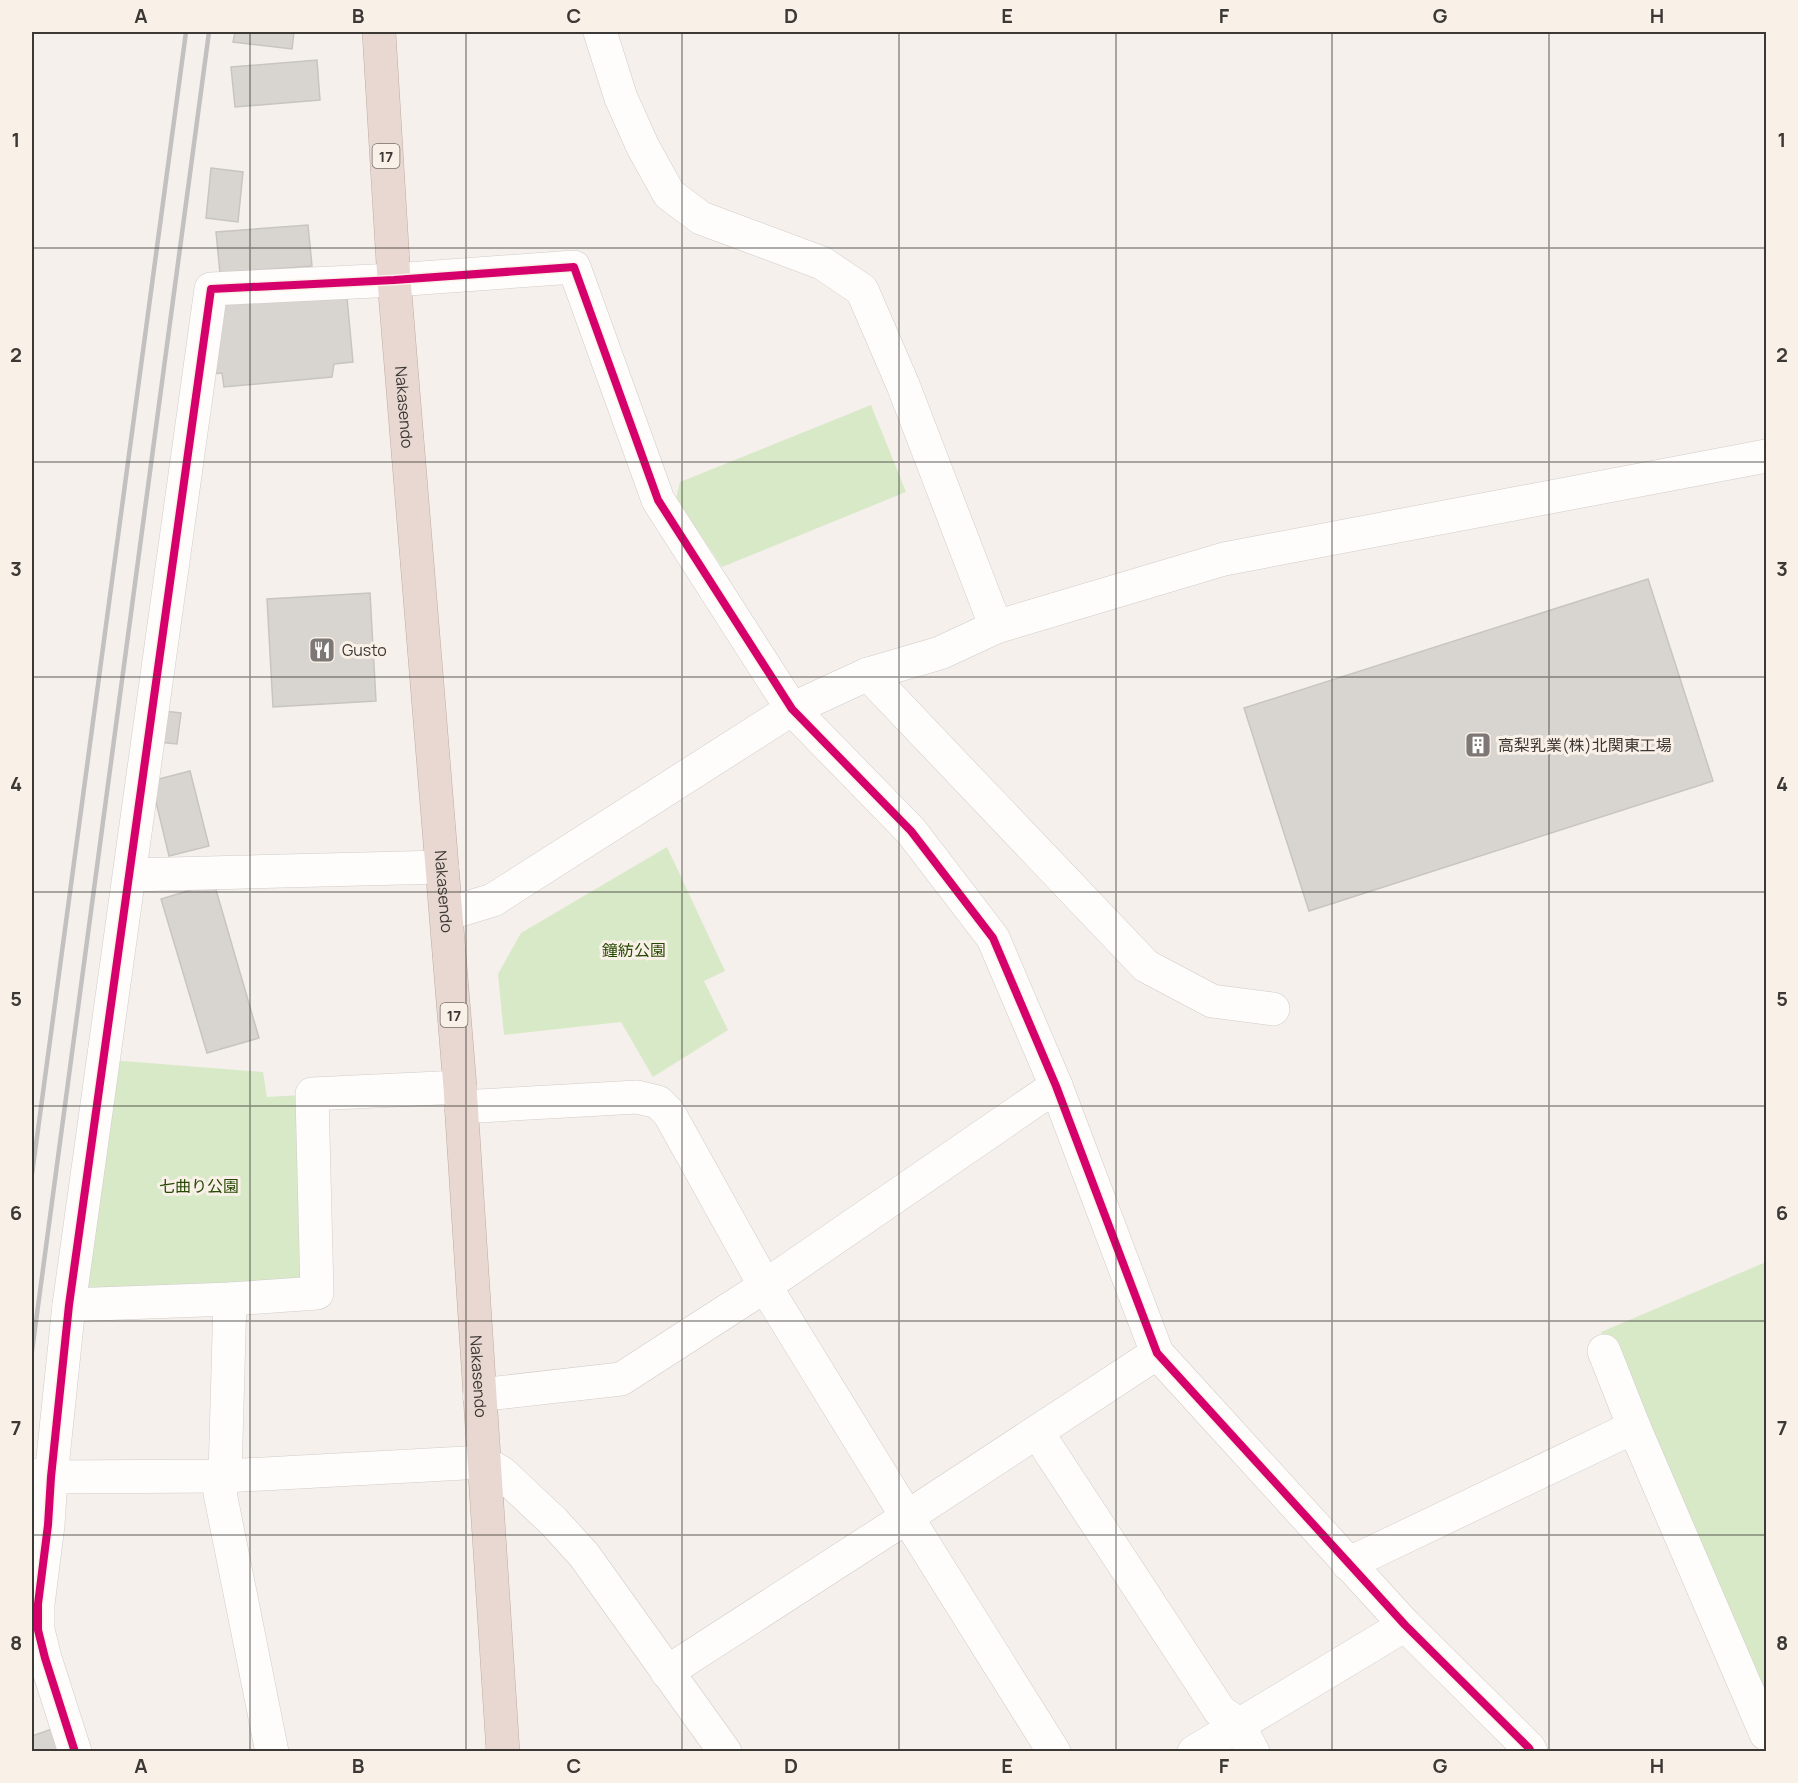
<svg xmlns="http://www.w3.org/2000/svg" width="1798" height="1783" viewBox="0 0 1798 1783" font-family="Manrope,'Noto Sans JP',sans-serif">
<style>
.green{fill:#d8e9c8}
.building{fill:#d8d5d1;stroke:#c8c5c1;stroke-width:1.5}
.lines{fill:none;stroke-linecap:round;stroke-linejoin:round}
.minor-casing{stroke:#d0ccc9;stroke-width:34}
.highway-casing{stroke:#bfaba3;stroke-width:34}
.minor{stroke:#fefdfc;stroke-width:33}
.highway{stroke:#e9d8d2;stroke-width:33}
.rail{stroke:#c2c0c0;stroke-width:4.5}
.cycleway-casing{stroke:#f9f0e7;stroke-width:11}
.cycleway{stroke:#d6006c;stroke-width:8}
.grid{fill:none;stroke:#3c3835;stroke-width:1.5;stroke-opacity:0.55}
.labels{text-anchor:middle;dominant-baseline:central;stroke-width:6;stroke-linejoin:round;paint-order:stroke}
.shield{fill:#f9f0e7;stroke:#756f6a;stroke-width:1.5}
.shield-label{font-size:15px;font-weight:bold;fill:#3c3835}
.street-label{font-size:16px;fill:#3c3835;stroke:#f9f0e7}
.poi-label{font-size:16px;fill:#3c3835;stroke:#f9f0e7;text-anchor:start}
.park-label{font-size:16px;fill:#264803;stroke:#f9f0e7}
.neatline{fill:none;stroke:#3c3835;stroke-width:2}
.grid-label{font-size:20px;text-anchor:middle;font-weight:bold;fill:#3c3835}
</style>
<rect width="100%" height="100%" fill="#f5f0eb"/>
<g class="green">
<polygon points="871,405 906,492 722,567 676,498 680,482"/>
<polygon points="667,847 725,971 704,981 728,1030 653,1077 621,1022 504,1035 498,974 521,933"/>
<polygon points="110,1060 263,1072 267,1097 304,1095 310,1288 75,1299"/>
<polygon points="1766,1262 1766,1709 1601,1332"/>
</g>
<g class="building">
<polygon points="235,32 294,32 292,49 233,42"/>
<polygon points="317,60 320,100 235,107 231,67"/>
<polygon points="211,168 243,172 238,222 206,218"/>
<polygon points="308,225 312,266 220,273 216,232"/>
<polygon points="346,287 353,362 334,364 332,377 224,387 222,373 211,374 214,317 230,298"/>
<polygon points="1648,579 1713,781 1309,911 1244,708"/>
<polygon points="370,593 376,701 273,707 267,599"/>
<polygon points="163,711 181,713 177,744 158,742"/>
<polygon points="190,771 209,846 169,856 151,781"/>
<polygon points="214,883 259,1038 207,1053 161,899"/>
<polygon points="52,1729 60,1752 32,1752 32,1736"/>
</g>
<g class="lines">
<defs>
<g id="minor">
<polyline points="600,32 621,98 643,147 669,194 701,218 822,263 862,290 903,385 996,627"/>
<polyline points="868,674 1146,966 1212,1001 1273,1009"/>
<polyline points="130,875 442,867"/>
<polyline points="447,914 493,900 792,709 868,674 940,653 996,627 1224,559 1766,456"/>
<polyline points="461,1107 637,1097 658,1102 669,1113 765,1286 907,1517 1054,1752"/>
<polyline points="230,1299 225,1476 220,1493 272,1752"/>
<polyline points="69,1305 230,1299 317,1293 312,1094 460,1087"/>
<polyline points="1604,1351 1634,1427 1766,1734"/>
<polyline points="479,1395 621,1379 765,1286 1056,1086"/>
<polyline points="1037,1432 1220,1711 1238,1724 1253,1752"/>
<polyline points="32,1475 51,1477 225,1476 483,1462 502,1473 554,1522 584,1555 725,1752"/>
<polyline points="1348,1564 1634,1427"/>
<polyline points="667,1672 907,1517 1157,1353"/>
<polyline points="75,1752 45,1658 38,1630 38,1604 48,1525 51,1477 69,1305 211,289 394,280 574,267 658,500 792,709 911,831 993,938 1056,1086 1157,1353 1405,1625 1529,1748 1531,1752"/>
<polyline points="1194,1752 1405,1625"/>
</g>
<g id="highway">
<path id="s1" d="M379,32L394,280L460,1087L503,1752"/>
</g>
</defs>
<use href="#minor" class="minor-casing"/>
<use href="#highway" class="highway-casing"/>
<use href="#minor" class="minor"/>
<use href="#highway" class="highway"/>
<g class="rail">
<polyline points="32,1174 186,32"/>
<polyline points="32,1351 209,32"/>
</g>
<defs>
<polyline id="cycleway" points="75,1752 45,1658 38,1630 38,1604 48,1525 51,1477 69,1305 211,289 394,280 574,267 658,500 792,709 911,831 993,938 1056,1086 1157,1353 1405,1625 1529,1748 1531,1752"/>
</defs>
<use href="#cycleway" class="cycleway-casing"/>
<use href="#cycleway" class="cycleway"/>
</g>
<path class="grid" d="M250,32V1752M466,32V1752M682,32V1752M899,32V1752M1116,32V1752M1332,32V1752M1549,32V1752M32,248H1766M32,462H1766M32,677H1766M32,892H1766M32,1106H1766M32,1321H1766M32,1535H1766"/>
<defs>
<symbol id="restaurant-square" viewBox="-11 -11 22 22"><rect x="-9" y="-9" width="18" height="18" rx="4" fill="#7d7875" stroke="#f9f0e7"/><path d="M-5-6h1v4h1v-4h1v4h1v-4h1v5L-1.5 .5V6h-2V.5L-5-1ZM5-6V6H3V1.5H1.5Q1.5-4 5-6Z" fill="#fff"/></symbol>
<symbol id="building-square" viewBox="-11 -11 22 22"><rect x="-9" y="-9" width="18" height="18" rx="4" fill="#7d7875" stroke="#f9f0e7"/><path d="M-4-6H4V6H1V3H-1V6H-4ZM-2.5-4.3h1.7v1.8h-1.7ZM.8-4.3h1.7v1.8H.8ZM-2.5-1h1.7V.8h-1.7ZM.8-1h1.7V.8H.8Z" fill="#fff"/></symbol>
</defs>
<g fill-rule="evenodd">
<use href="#restaurant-square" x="307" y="635" width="30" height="30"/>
<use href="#building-square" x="1463" y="730" width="30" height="30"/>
</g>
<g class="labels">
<g class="shield">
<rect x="372.5" y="144" width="27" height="24" rx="4.5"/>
<rect x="440.5" y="1003" width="27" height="24" rx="4.5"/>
</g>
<g class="shield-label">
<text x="386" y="156">17</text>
<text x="454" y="1015">17</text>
</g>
<g class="street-label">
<text stroke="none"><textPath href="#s1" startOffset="376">Nakasendo</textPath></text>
<text stroke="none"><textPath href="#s1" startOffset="862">Nakasendo</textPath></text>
<text stroke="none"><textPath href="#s1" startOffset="1348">Nakasendo</textPath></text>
</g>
<g class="poi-label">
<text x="342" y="650">Gusto</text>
<text x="1498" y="745">高梨乳業(株)北関東工場</text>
</g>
<g class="park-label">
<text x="634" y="950">鐘紡公園</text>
<text x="199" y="1186">七曲り公園</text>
</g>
</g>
<rect width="1798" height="1783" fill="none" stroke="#f9f0e7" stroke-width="66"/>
<rect x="33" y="33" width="1732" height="1717" class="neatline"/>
<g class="grid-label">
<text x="141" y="23">A</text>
<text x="358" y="23">B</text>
<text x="574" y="23">C</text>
<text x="791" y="23">D</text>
<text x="1007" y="23">E</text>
<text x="1224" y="23">F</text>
<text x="1440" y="23">G</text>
<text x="1657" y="23">H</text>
<text x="16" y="147">1</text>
<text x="1782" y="147">1</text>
<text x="16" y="362">2</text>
<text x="1782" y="362">2</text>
<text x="16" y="576">3</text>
<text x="1782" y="576">3</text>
<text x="16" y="791">4</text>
<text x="1782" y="791">4</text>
<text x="16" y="1006">5</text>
<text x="1782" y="1006">5</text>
<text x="16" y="1220">6</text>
<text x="1782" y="1220">6</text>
<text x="16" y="1435">7</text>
<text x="1782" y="1435">7</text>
<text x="16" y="1650">8</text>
<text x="1782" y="1650">8</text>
<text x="141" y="1773">A</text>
<text x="358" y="1773">B</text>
<text x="574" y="1773">C</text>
<text x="791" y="1773">D</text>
<text x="1007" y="1773">E</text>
<text x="1224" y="1773">F</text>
<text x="1440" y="1773">G</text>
<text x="1657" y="1773">H</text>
</g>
</svg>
